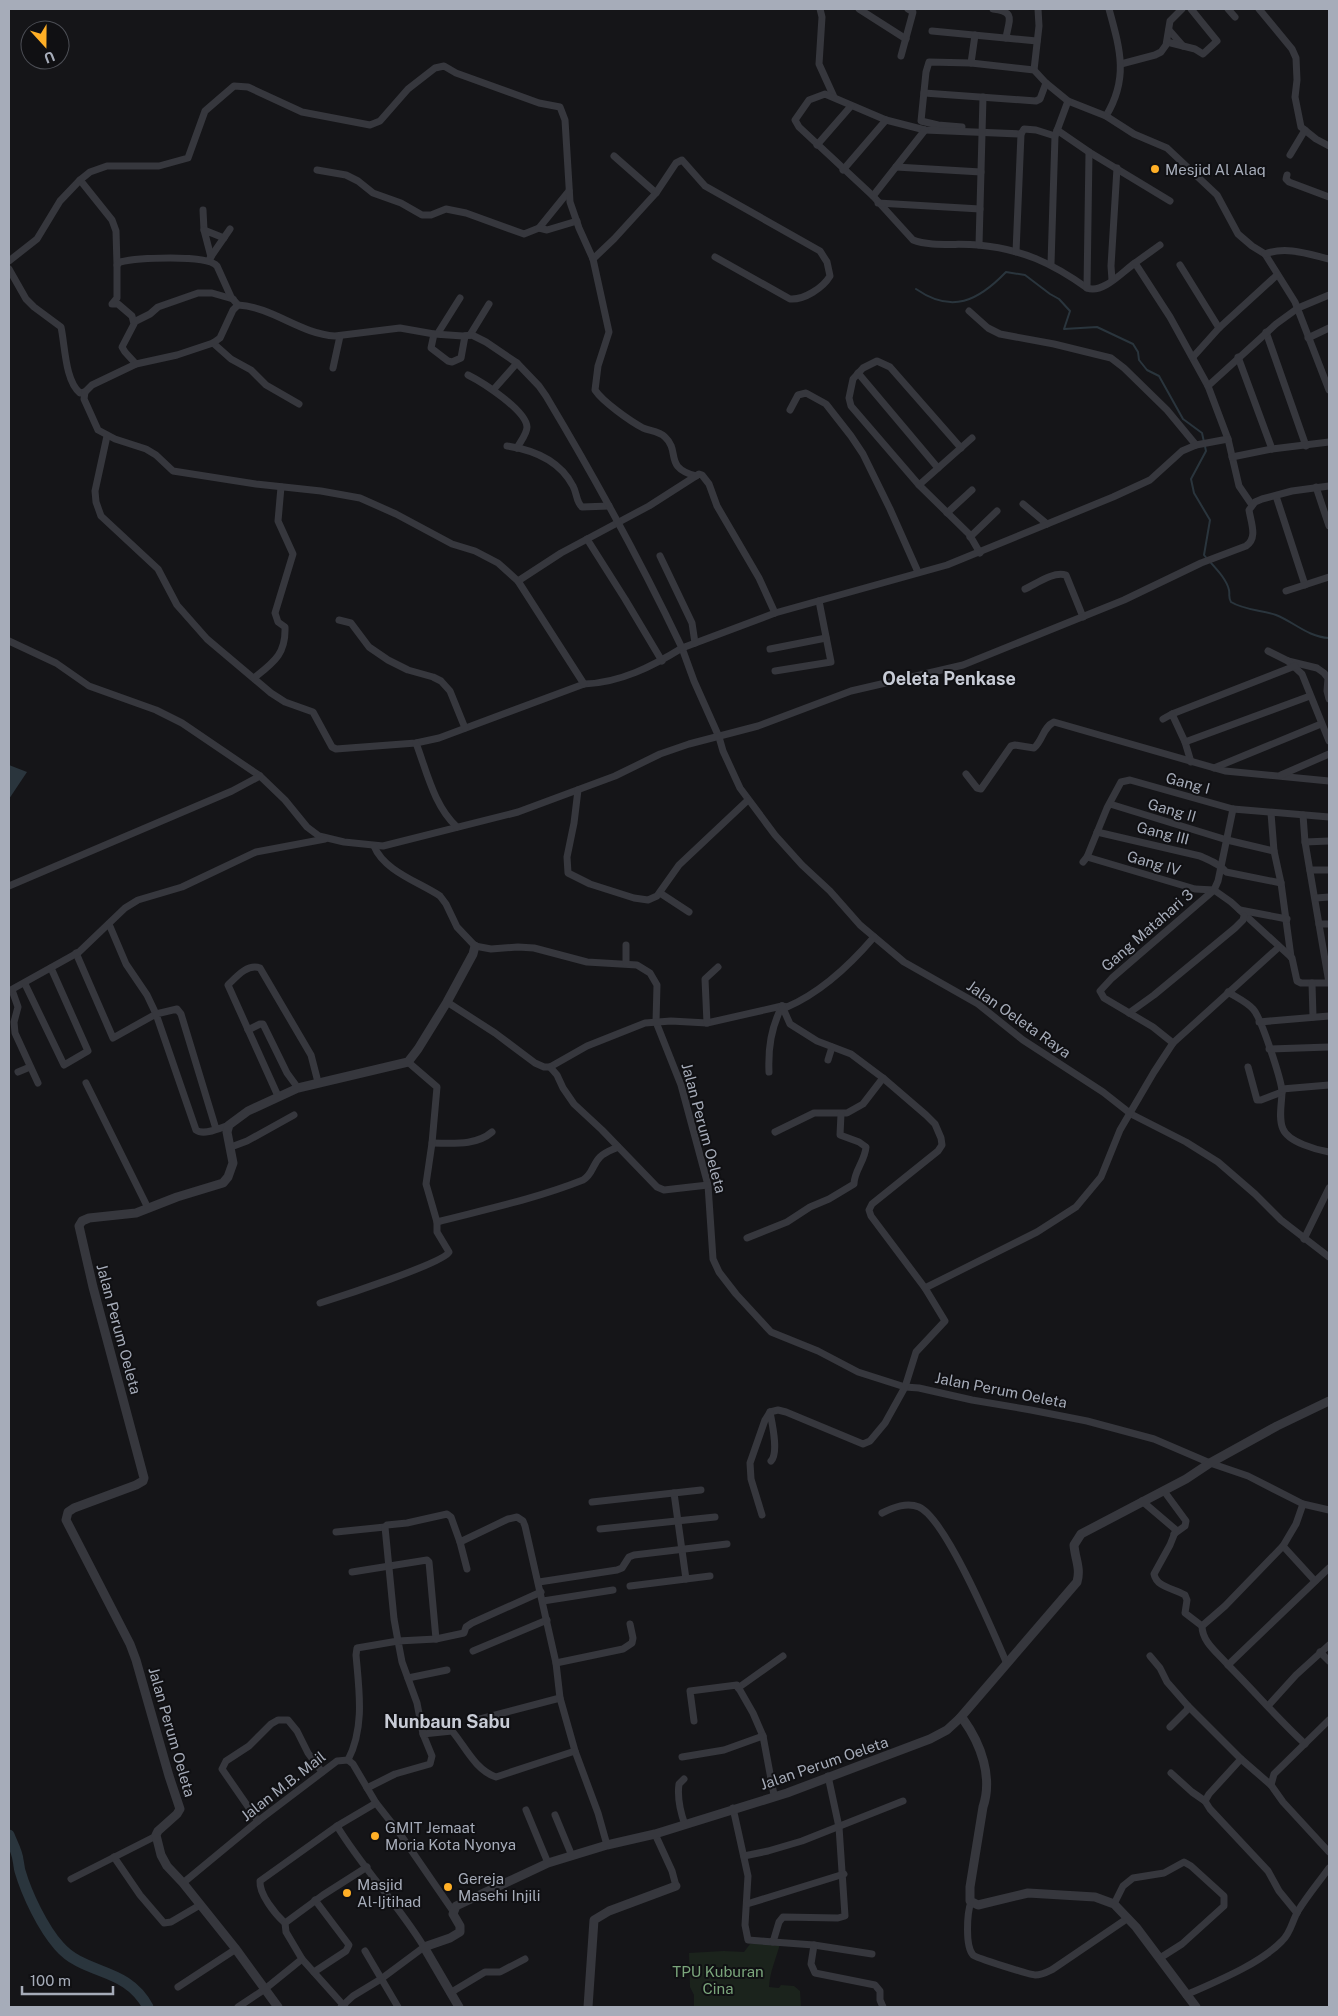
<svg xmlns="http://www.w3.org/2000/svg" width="1338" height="2016" viewBox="0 0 1338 2016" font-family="'Public Sans',sans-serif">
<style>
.green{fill:#1b231c}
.water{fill:#2a353d}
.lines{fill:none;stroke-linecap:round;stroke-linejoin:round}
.stream{stroke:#2a353d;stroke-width:2}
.river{stroke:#2a353d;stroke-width:11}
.minor{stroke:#36373d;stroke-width:7}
.tertiary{stroke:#36373d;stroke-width:9}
.poi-dot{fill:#ffaf26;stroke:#101013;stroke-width:2}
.labels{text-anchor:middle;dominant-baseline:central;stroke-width:4;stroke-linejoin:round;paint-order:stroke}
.poi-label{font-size:15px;fill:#a6acb9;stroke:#101013;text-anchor:start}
.street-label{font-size:15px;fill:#a6acb9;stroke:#101013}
.park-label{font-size:15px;fill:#7ba67c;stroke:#101013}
.quarter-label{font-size:18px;font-weight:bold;fill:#c7cbd5;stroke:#101013}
</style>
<rect width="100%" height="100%" fill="#151518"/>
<path class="green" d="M763,1943L780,1944C776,1959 770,1971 769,1987L779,1988L781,1985L794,1986L800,1991L801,2007H694V1995L690,1987L689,1953L724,1951L744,1952L750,1944Z"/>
<polygon class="water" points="9,765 27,772 9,799"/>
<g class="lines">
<path class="stream" d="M916,289C952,314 978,301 1006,272L1025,275L1050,294L1059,299L1070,311L1064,329L1097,327L1133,344L1138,352L1139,360L1147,370L1159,376L1183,419L1202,433L1206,451L1191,479L1194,493L1210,520L1204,555C1212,565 1226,577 1229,590C1230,595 1228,597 1231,602C1244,610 1261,610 1276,615C1294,622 1308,637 1329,638"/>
<path class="river" d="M9,1835C12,1843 17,1851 18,1860C19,1864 19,1868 20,1871C27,1895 43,1928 59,1946C85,1976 126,1966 148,2007"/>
<g class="minor">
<polyline points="820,9 822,17 819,64 834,97"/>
<polyline points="859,9 906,39"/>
<path d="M993,9C1016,12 1009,19 1006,38"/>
<polyline points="1228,9 1235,17"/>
<polyline points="1259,9 1292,49 1296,58 1297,80 1295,97 1301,127 1316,139 1329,146"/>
<polyline points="1169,30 1183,46"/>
<polyline points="932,31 1037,41"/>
<polyline points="1167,42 1195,49 1203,54 1217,41 1191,9"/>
<polyline points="901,56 913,12 908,9"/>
<polyline points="971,63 975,35"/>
<polyline points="1121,64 1155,55 1161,52 1166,45 1170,21 1182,9"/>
<polyline points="1034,70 1039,26 1038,9"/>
<polyline points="924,93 1036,101 1040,99 1046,83"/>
<path d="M1106,116C1129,78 1120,49 1109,9"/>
<polyline points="962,127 938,125 921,121 926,72 929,62 971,63 1034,70 1046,83 1068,101 1106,116 1134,134 1167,148 1217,195 1238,234 1252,246 1265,254 1295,302 1329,390"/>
<polyline points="1057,130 1089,152 1170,201"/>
<path d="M1055,136L1036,130L1024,129L1021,134L925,130L886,120L825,94L809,100L795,120L799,127L873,196L913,240C930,247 959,243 978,245C1022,249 1052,263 1087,288C1103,294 1122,272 1135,263L1170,317L1208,386L1228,439L1239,486L1252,505"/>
<polyline points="817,145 851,106"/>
<polyline points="1290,155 1305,130"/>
<polyline points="614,156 656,193"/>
<polyline points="896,167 981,172"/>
<polyline points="317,170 346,175 358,181 373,193 401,203 422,215 431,215 446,209 466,213 524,234 539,228 569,191"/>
<polyline points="843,170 886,120"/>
<polyline points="1287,175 1286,179 1289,182 1329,197"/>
<polyline points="80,180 112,220 116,231 117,265"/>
<polyline points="873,196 925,130"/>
<polyline points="878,203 980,209"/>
<polyline points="203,210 204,230"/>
<polyline points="539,228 547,230 577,221"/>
<polyline points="979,245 983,97"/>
<polyline points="1016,252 1021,134"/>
<path d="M1265,254C1286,246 1308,254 1329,259"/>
<polyline points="211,257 204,230 224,238"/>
<polyline points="210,258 230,229"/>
<path d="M593,259L614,239L656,193L676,163L682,160L705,186L820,251L827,262L830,276C823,288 804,300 790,299L715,257"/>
<path d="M9,261L37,239L60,201L80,180L90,172L107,166H159L188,158L205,111L234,86L248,87L302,112L370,125L380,121L408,89L435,68L444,66L456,73L539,103L560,107L565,120L570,202L579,228L593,259L609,332L598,366L595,390C603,402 630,421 643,428C650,431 659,431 665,437C681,452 663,467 696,476"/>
<polyline points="1135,263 1160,245"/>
<polyline points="1051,264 1055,136 1068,101"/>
<polyline points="1180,265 1219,328"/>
<path d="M9,269L26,299L34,307L61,327C65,345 65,381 80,393L85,392"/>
<polyline points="1112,280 1111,266 1117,168"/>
<polyline points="1087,288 1089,152"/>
<polyline points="969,311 988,328 1000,334 1054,344 1111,358 1124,368 1167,410 1196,445"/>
<polyline points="134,322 150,314 158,307 198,293 212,293 233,299"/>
<polyline points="1266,332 1306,446"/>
<polyline points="438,333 460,298"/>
<polyline points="434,334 431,348 448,361 452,362 461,358 465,336"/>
<polyline points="470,335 489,304"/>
<polyline points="1308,338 1329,328"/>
<polyline points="213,343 231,359 251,370 266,385 299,404"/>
<polyline points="1193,357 1219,328 1277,275"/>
<polyline points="1238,357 1272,449"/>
<path d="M136,364L125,352L122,347L134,324L132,316L118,304H112L117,298V265L120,262C136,258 207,254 217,266L231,297L238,305"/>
<polyline points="333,368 340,336"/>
<polyline points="858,373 938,468"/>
<path d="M468,375C482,382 526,410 527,427C527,434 520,442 517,448"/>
<polyline points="1208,386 1276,324 1298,308 1329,295"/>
<polyline points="494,389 517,363"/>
<polyline points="790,410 798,395 806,393 826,404 851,436 863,454 890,509 918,572"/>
<path d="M107,436L95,491L96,502L101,516L158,569L177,605L207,639L271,693L285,702L313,712L332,747L336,749L416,743L439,738L584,684C620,683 653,666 682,648L694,681L719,737L723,751L740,788L775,835L802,865L830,891L860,925L904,962L978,1004L1023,1040L1103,1092L1131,1114L1186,1142L1218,1162L1255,1194L1281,1220L1329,1257"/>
<path d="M507,446C534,450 560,461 573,486C577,493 576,502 582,507L609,506"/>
<polyline points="961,448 890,367 877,361 863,368 853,379 849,398 851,406 919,485 969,534 980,553"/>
<polyline points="1232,457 1272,449 1329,442"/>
<polyline points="919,485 972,438"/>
<polyline points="1316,487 1329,526"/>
<polyline points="1276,496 1305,585"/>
<polyline points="1023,504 1047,524"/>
<polyline points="947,513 972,490"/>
<polyline points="970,537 997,511"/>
<polyline points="587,539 625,599 662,661"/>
<polyline points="660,556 692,623 695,643"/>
<polyline points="518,581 561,553 649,506 699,474 702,475 709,484 717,506 759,578 775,613"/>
<path d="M1025,589C1036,584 1053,571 1066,575L1083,617"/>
<polyline points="1286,591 1329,577"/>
<polyline points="339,620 351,623 369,647 388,660 408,670 433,677 441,681 450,691 465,728"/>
<path d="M9,641L56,663L89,686L156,710L182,723L260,776L285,800L307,827L319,836L344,842L383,846L518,812L615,776L660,754L689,744L758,726L851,691L963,665L1124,600L1201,563L1246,546C1258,538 1251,523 1249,510L1255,502L1262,499L1292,491L1329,486"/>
<polyline points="770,649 826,638"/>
<polyline points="1268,651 1288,661 1317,668 1324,673 1328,678 1327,691 1329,699"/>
<polyline points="1288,661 1302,674 1329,741"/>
<polyline points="775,671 831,662 819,601"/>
<path d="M254,678C274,662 286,654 285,627L278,622L275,613L293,554L278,521L281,487"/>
<path d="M584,684L518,581L498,563L475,551L452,544L396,514L360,498L321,491L256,484L173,471L156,455L146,449L115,439L98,430L84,399L85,392L92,385L136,364L177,355L213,343L220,338L233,310L238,305C273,307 300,334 335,336L400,328L434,334L463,336L472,335L486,342L517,363L539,386L546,396C595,478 641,562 682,648L775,613L947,565L1113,497L1150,480L1182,451L1196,445L1228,439"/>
<polyline points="1172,714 1295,666"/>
<polyline points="1163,719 1172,714 1185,742 1191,762"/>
<polyline points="1185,742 1310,696"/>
<path d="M416,743C427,772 434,806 457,827"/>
<polyline points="1214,768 1321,724"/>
<path d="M966,774L977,788L981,789L1011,746L1015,745L1034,748C1043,740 1043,727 1054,722L1225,771L1329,781"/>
<polyline points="1281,775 1329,754"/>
<polyline points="578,790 574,823 567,857 568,873 590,884 634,898 648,900 657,896 679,865 748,800"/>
<polyline points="1110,804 1227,840 1274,851"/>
<polyline points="1271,813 1274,851 1281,883 1291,957"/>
<path d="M1097,832L1200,856C1209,860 1220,864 1226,872L1281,883"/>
<polyline points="1305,842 1329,841"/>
<path d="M374,846C384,871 419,882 440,896L446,904L457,927L475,946L491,949L518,947L534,948L587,962L637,965L650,973L657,985L656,1022L681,1085L708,1185L713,1259L719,1272L736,1294L771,1332L818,1351L858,1372L905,1387L919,1388L972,1400L1031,1410L1087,1421L1154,1439L1210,1463L1248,1476L1303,1504L1329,1510"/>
<polyline points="1087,857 1195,889 1214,890"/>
<polyline points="1083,862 1087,857 1107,808 1121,782 1130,780 1233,809 1329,817"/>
<polyline points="1310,870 1329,870"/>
<polyline points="9,886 232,791 260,776"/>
<polyline points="1214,890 1231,902 1292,958 1297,981 1301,983 1329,983 1305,842 1303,815"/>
<polyline points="660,893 689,912"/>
<polyline points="1316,898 1329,897"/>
<polyline points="1240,910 1287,919"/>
<polyline points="1319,924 1329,924"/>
<polyline points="76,953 113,1038 156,1014 147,995 126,964 109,924"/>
<polyline points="626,963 626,945"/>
<polyline points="1312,983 1313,1017"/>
<polyline points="25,984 64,1065 88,1051 51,968"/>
<polyline points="12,990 18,1007 14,1022 15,1033 38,1083"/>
<polyline points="9,991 79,952 125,908 138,900 182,887 256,852 325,839"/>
<path d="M1228,992C1236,997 1247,1002 1253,1009C1261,1017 1281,1079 1282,1091C1282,1103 1278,1118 1283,1129C1288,1142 1317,1150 1329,1152"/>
<path d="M447,1002L495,1033L535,1063L544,1067H550L587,1046L645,1023L671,1021L707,1023L782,1006L787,1007C822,992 850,965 874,937"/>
<polyline points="1129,1013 1154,995 1235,928 1243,920 1244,916"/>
<polyline points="1259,1022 1329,1016"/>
<polyline points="707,1023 705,979 718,967"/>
<polyline points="248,1030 260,1024 263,1024 287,1073 298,1088"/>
<polyline points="1173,1043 1153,1027 1104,998 1100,991 1112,978 1214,890 1218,881 1233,809"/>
<polyline points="1269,1049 1329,1047"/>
<polyline points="828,1060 832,1047"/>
<polyline points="550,1067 557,1075 563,1088 574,1104 602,1130 657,1187 664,1190 708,1185"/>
<polyline points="1248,1067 1257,1100 1261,1100 1282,1092"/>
<polyline points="18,1072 30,1067"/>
<path d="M769,1072C768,1048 771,1028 782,1006"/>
<polyline points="86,1083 148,1208"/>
<polyline points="1282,1089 1329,1085"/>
<path d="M278,1096L228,985C236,977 248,963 260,968L311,1055L318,1082"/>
<path d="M216,1129L181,1014L177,1009L156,1014L196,1130C204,1136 220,1128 229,1125"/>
<polyline points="775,1132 814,1113 847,1113 863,1104 883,1078"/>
<path d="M432,1143C452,1143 476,1146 492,1132"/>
<polyline points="231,1147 247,1141 294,1115"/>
<path d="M437,1222C487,1209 535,1199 583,1180C593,1174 592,1165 600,1157C605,1152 612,1150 618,1147"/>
<path d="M747,1238L787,1222L810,1207L829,1199L854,1184C854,1171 865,1161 866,1147L859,1142L840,1135L841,1114"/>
<polyline points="1304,1239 1329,1188"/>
<polyline points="925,1288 1037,1232 1076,1207 1101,1177 1120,1130 1154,1072 1173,1043 1279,947"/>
<path d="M320,1303C339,1297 444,1263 449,1252L437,1232V1222L426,1184L432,1143L437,1087L408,1062"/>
<polyline points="770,1412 778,1410 786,1412 863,1444 870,1441 885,1423 905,1387 916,1352 945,1321 925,1288 871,1216 869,1210 872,1204 938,1151 942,1145 941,1138 935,1124 926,1115 883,1078 851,1054 817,1041 790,1024 782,1006"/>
<polyline points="1164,1491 1186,1521 1185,1526 1174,1534"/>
<polyline points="674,1493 686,1579"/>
<path d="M1142,1501L1176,1530L1170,1545L1154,1574C1157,1588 1174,1588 1185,1595L1187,1600L1185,1613L1202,1626"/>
<polyline points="592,1502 701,1490"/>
<path d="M882,1513C894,1507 907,1502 919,1507C946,1519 994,1634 1007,1664"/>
<path d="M762,1515L751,1479L750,1463L765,1420L770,1412C772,1423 779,1453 771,1461"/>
<polyline points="600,1529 715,1517"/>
<polyline points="336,1532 385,1527"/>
<polyline points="460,1542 467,1569"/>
<polyline points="1283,1546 1315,1581"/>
<polyline points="352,1572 427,1560 429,1562 436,1639"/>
<polyline points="539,1582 617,1570 622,1568 629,1557 634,1555 727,1544"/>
<polyline points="630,1586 710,1576"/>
<polyline points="543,1601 613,1590"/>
<polyline points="473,1651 547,1620"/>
<polyline points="1320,1652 1329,1661"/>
<polyline points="1150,1656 1160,1668 1167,1682 1188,1706 1187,1710 1170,1727"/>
<polyline points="556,1663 623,1649 632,1643 633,1638 630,1624"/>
<path d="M1228,1665C1218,1653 1202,1642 1202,1626L1225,1606L1283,1546L1296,1524L1303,1504"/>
<polyline points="408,1678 447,1670"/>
<polyline points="738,1688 783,1656"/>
<polyline points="1188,1706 1241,1759 1271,1785 1283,1802 1329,1852"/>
<polyline points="1268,1706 1296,1675 1329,1645"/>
<polyline points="480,1719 560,1698"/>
<polyline points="694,1721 690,1691 737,1685 753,1713 763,1736"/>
<polyline points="423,1734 417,1703 402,1662 398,1641 436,1639 464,1633 466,1627 472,1623 541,1592"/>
<path d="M1305,1744C1278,1719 1254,1691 1228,1665L1329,1568"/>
<polyline points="682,1757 724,1750 763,1736 774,1795"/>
<polyline points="1241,1759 1209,1794 1205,1801 1210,1809 1268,1871 1279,1891 1297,1913"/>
<path d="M348,1760C365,1727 359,1690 356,1655L357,1648L398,1641L394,1619L385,1527L387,1525L407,1523L447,1514L451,1517L460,1542L508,1519L517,1517L523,1521L525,1526L556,1663L560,1698L575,1751L598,1813L607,1845"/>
<polyline points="1171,1773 1192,1792 1205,1801"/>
<path d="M684,1779L679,1784C677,1798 680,1811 685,1825"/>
<polyline points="1271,1785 1274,1774 1329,1720"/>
<path d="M367,1788L395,1774L430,1764L432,1756L423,1734L452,1731C465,1746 475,1770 496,1777L575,1751"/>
<polyline points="376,1803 398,1831 453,1911"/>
<polyline points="733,1808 748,1876 745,1925 748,1940 773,1942 779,1922 783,1917 838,1918 845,1916 839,1827 828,1776"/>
<polyline points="526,1810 548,1863"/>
<polyline points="555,1815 572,1856"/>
<polyline points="258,1821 222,1769 226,1761 249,1746 271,1724 278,1720 288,1720 297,1731 308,1753 322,1772"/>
<polyline points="655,1834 672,1871 676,1886"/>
<polyline points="744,1856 768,1851 802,1841 903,1801"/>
<polyline points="114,1857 140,1895 164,1923 171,1922 200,1905"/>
<polyline points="71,1879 156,1836"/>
<path d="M183,1883L258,1821L337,1761L348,1760L353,1764L376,1803L337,1826C363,1869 398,1904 424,1947L381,1979L353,1996L341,2007"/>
<path d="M971,1902C967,1913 965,1946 973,1955C976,1958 1031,1975 1035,1975C1042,1975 1047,1972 1053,1969L1128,1918"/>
<polyline points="747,1904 844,1874"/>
<polyline points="1114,1904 1123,1886 1133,1878 1164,1873 1184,1862 1191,1866 1224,1896 1224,1906 1182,1944 1160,1958"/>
<path d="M285,1923C275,1914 259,1894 260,1881L337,1826"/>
<polyline points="773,1942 814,1945 872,1954"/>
<polyline points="814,1945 811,1964 815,1973 875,1985 880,1991 880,2000 883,2007"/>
<polyline points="365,1951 398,2007"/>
<polyline points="302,1959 345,2007"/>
<polyline points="314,1972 346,1951 349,1945 315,1900"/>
<polyline points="178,1987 236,1949"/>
<polyline points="450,1993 485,1972 500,1972 525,1959"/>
<path d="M1186,1995C1215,1982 1260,1964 1282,1941C1291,1933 1292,1921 1298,1911C1307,1896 1319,1882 1329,1868"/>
<polyline points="238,2007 265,1989 302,1959 286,1932 285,1923 323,1895 367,1867"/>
</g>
<g class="tertiary">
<path d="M960,1718L963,1719C981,1744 993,1777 983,1807L970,1887V1901L978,1905L1028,1893L1095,1897L1114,1904L1136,1927L1196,2007"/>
<polyline points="278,2007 235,1948 183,1883 167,1866 161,1855 156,1835 158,1831 177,1814 180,1809 169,1776 136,1660 130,1644 66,1520 68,1512 74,1508 136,1485 143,1481 144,1478 93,1287 79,1226 82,1221 89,1218 136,1213 177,1197 223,1183 228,1177 233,1163 227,1132 229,1125 248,1111 298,1088 408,1062 418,1049 447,1002 473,954 475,946"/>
<path d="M459,2007L424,1947L450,1938L460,1932V1926L453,1914L456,1906L548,1863L607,1845L655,1834L787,1793L930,1739L947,1730L960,1718L1077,1582C1081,1568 1075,1559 1074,1545L1081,1534L1186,1479L1210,1463L1277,1426L1329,1401"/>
<polyline points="588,2007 594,1920 609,1911 676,1886"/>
</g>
</g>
<g class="poi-dot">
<circle cx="1155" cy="169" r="5"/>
<circle cx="375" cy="1836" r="5"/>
<circle cx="448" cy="1887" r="5"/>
<circle cx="347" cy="1893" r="5"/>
</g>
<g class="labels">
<g class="poi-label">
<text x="1165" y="169">Mesjid Al Alaq</text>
<text x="385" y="1827">GMIT Jemaat<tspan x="385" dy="17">Moria Kota Nyonya</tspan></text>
<text x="458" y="1878">Gereja<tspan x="458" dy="17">Masehi Injili</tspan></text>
<text x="357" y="1884">Masjid<tspan x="357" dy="17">Al-Ijtihad</tspan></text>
</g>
<g class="street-label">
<text transform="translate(1188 783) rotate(15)">Gang I</text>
<text transform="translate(1172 810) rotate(16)">Gang II</text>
<text transform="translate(1163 833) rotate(14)">Gang III</text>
<text transform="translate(1154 863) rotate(16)">Gang IV</text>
<text transform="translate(1147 930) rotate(-41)">Gang Matahari 3</text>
<text transform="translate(1019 1019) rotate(35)">Jalan Oeleta Raya</text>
<text transform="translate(704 1128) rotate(75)">Jalan Perum Oeleta</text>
<text transform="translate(119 1329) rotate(75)">Jalan Perum Oeleta</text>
<text transform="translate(1001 1390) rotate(11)">Jalan Perum Oeleta</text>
<text transform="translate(172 1732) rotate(74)">Jalan Perum Oeleta</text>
<text transform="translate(824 1763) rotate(-19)">Jalan Perum Oeleta</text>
<text transform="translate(283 1786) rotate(-38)">Jalan M.B. Mail</text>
</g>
<g class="park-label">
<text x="718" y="1971">TPU Kuburan<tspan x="718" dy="17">Cina</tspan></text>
</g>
<g class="quarter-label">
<text x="949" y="678">Oeleta Penkase</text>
<text x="447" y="1721">Nunbaun Sabu</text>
</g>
</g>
<rect width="1338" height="2016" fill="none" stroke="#a6acb9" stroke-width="20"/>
<g transform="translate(45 45) rotate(159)"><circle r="24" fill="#101013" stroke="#4c4e55"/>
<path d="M0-4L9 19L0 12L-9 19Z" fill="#ffaf26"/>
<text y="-8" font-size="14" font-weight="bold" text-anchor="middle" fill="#a6acb9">U</text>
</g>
<path d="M22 1986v8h91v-8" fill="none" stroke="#a6acb9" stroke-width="2.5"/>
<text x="30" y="1986" font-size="15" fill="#a6acb9" stroke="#101013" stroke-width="4" paint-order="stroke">100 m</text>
</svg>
